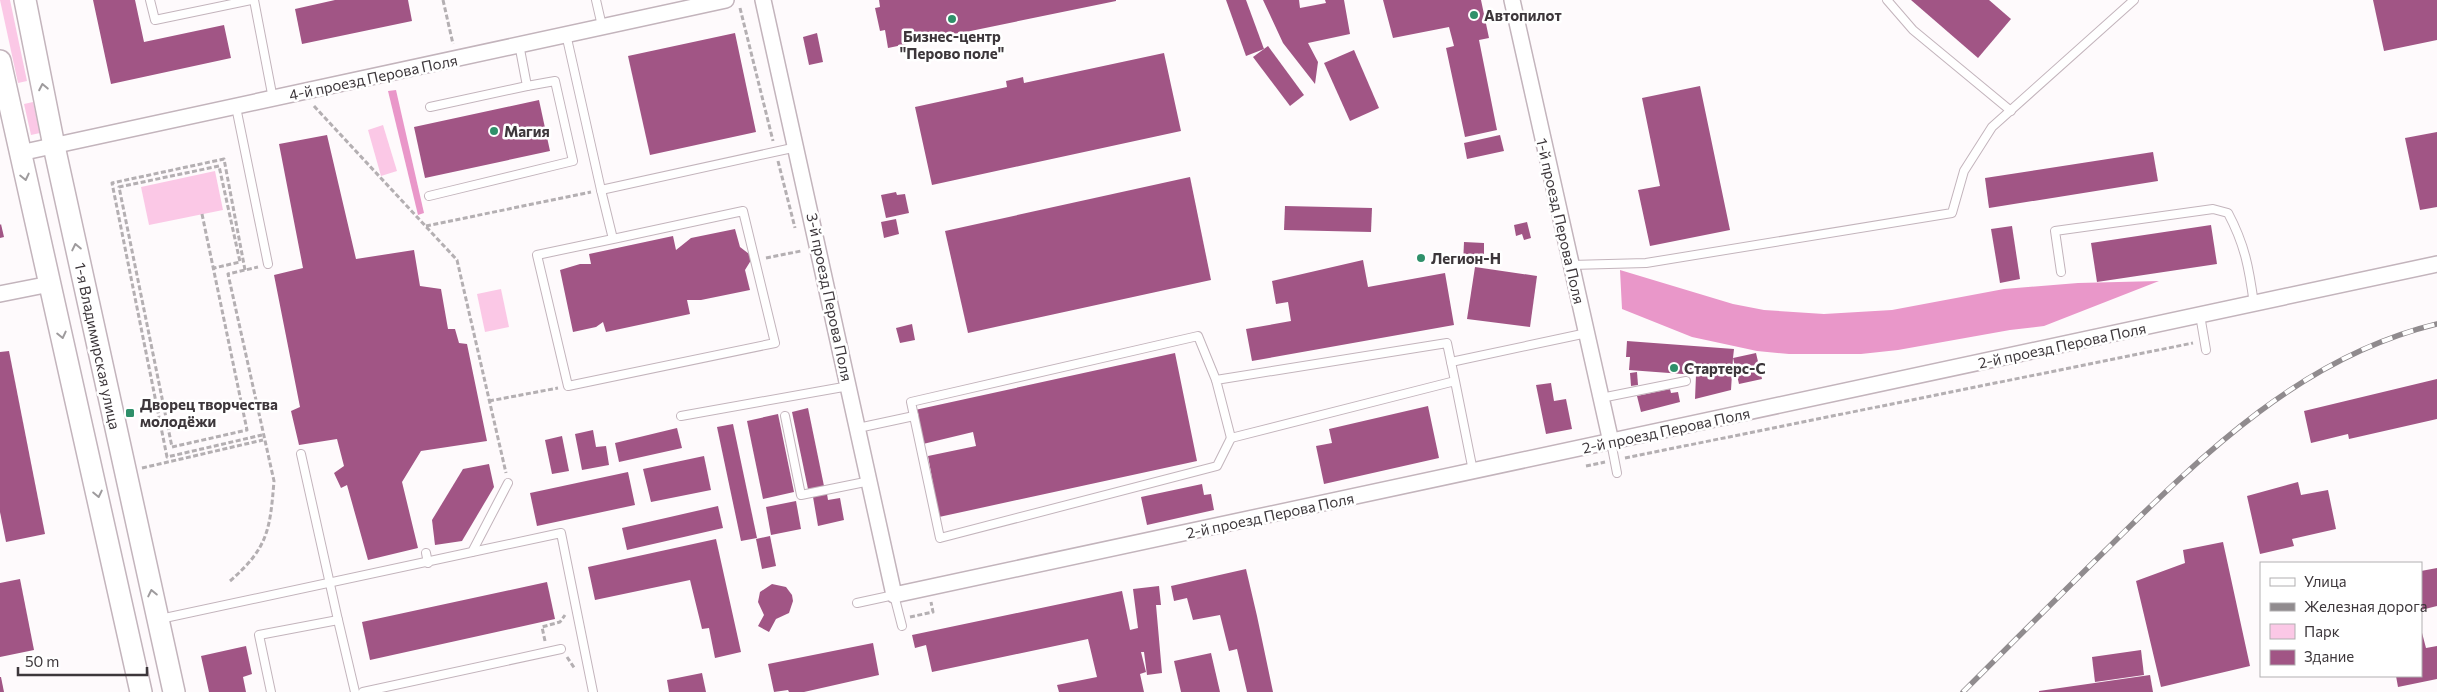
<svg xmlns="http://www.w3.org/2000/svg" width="2437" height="692" viewBox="0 0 2437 692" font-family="Commissioner,sans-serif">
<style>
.green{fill:#fbc8e6}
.forest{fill:#e997c9}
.building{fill:#a15585}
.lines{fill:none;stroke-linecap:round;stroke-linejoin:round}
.lane-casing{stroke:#c3b4bc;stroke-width:10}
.street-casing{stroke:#c3b4bc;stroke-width:18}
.secondary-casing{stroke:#c3b4bc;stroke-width:24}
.path{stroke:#b4afb2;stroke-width:3;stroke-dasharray:5 2.5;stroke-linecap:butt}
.lane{stroke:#fff;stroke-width:8}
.street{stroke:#fff;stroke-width:15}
.secondary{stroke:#fff;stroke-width:21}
.rail-casing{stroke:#908b8e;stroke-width:5.5}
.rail{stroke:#fff;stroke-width:4;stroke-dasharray:11;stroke-linecap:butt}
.oneway{stroke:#9e9b9d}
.poi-dot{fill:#2f906a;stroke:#fff;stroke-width:2}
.labels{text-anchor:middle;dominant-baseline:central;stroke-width:5;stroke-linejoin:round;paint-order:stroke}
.poi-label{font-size:15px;font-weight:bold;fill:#3d373b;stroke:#fff;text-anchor:start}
.street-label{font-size:15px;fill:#3d373b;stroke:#fff}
</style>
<rect width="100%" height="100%" fill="#fefafc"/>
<g class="green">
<polygon points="0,0 10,0 27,81 18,83"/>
<polygon points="33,102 40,133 31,135 24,104"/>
<polygon points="383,125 397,171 381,176 368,130"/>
<polygon points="215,171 223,210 149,225 141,187"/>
<polygon points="501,289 509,327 485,332 477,294"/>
</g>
<g class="forest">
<polygon points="396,90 424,213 418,215 388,91"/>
<polygon points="1620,270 1733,304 1764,310 1824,314 1892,310 2004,289 2078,283 2159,281 2044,326 2010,330 1898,350 1861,354 1789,354 1757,351 1692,337 1622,309"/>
</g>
<g class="building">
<polygon points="93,0 135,0 144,42 224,25 231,58 111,84"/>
<polygon points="335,0 408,0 412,21 302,44 295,9"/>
<polygon points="879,0 1116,0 1116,1 888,48 885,30 880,31 875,8 880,7"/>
<polygon points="1226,0 1246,0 1264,49 1246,56"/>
<polygon points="1263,0 1299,0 1300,8 1326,3 1325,0 1344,0 1350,34 1308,43 1318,62 1315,84 1283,43"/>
<polygon points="1383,0 1481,0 1489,38 1479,40 1497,130 1465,137 1446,48 1454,46 1449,27 1393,38"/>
<polygon points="1911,0 1989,0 2011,19 1978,58"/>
<polygon points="2373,0 2437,0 2437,40 2384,51"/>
<polygon points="735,33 756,132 650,155 628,56"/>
<polygon points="817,33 823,62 809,65 803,37"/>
<polygon points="1268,46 1304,95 1290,106 1253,57"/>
<polygon points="1354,50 1379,108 1350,121 1324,63"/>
<polygon points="1164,53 1181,131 932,185 915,107 1007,87 1006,81 1023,77 1024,83"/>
<polygon points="1700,86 1730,230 1650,246 1638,190 1660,186 1642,98"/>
<polygon points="539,100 550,151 425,178 414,127"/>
<polygon points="2437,132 2437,207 2420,210 2405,138"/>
<polygon points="327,135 356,259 414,250 420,286 441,289 448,329 455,329 459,343 467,344 487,441 421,451 402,482 418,548 368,560 347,485 341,488 334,473 344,466 337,439 299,445 291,411 300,407 274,275 303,268 279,144"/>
<polygon points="1500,135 1504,151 1467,159 1464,143"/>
<polygon points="2153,152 2158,181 1989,208 1985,178"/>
<polygon points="1190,177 1211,280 968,333 945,231"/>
<polygon points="896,192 897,195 905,194 909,213 886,218 881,195"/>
<polygon points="1285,206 1372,208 1371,232 1284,230"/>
<polygon points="896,219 899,234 884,238 881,222"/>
<polygon points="1527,222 1531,238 1524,240 1522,234 1516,236 1514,225"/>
<polygon points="1,224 4,237 0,238 0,225"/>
<polygon points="2211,225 2217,264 2097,282 2091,243"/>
<polygon points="2012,226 2020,279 2000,283 1991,229"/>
<polygon points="735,229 740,247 753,257 745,270 750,290 701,300 687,300 690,314 606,332 603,322 596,327 573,332 560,270 580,264 591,264 589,254 673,236 676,250 691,238"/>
<polygon points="1464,242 1484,243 1484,265 1463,264"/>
<polygon points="1363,260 1368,287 1445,273 1454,325 1252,361 1246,329 1291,321 1288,302 1276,304 1272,281"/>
<polygon points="1475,267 1537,276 1530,327 1467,319"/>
<polygon points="912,324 915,340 900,343 896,328"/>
<polygon points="1627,341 1734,349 1733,358 1756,353 1762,379 1739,384 1733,358 1731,390 1695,399 1696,375 1629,370 1630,357 1626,357"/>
<polygon points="9,351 45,534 6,542 0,512 0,352"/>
<polygon points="1175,353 1197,461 939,517 928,456 976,446 973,432 923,444 915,410"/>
<polygon points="1637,372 1638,385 1631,386 1630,373"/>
<polygon points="2437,379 2437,419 2349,439 2348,434 2311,443 2304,411"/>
<polygon points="1551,383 1554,401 1566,399 1572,429 1546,434 1536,385"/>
<polygon points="1670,389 1671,393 1678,392 1680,402 1641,412 1637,396"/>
<polygon points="1428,406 1439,458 1324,484 1316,446 1332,443 1329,429"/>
<polygon points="808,408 824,486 808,489 792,412"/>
<polygon points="778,414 794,492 763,499 747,421"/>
<polygon points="733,424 757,538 741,541 717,427"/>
<polygon points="677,428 682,448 619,462 615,443"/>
<polygon points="593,430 596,447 606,446 609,465 582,470 575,434"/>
<polygon points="562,436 569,471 552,474 545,440"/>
<polygon points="704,456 711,490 651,502 643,469"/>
<polygon points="489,464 494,487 462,541 435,545 432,520 463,469"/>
<polygon points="628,472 635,505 537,526 530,493"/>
<polygon points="2298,482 2301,495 2328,490 2336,529 2292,539 2294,546 2260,554 2247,496"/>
<polygon points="1202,484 1204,495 1211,494 1214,510 1147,525 1141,497"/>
<polygon points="827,494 828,500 840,498 844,520 818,526 813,497"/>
<polygon points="796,501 801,529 771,535 766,507"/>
<polygon points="718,506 723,528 627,550 622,528"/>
<polygon points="770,536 776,566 762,569 756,539"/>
<polygon points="716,539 741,652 715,658 709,628 702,629 690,580 595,600 588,567"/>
<polygon points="2223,542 2250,666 2161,687 2136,581 2185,563 2183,550"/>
<polygon points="2437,568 2437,606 2421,610 2421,571"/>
<polygon points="1246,569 1257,616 1273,692 1247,692 1237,649 1229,651 1220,615 1193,620 1187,598 1174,601 1171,586"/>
<polygon points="20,579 34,650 0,657 0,583"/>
<polygon points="547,582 555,619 370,660 362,622"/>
<polygon points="772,584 786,587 792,595 793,601 789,613 776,619 769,632 758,626 764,615 758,602 760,592"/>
<polygon points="1159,586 1161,605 1156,605 1162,673 1147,675 1144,652 1141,652 1146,672 1140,674 1144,692 1059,692 1057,685 1097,677 1088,639 932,672 926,645 915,648 912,635 1122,591 1130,630 1138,628 1133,589"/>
<polygon points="2421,629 2426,648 2437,646 2437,679 2398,687 2396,676 2421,676"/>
<polygon points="873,643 879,675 804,692 789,692 788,690 774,692 768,664"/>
<polygon points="246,646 252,674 243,677 246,692 209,692 201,656"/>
<polygon points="2141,650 2144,675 2095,682 2092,657"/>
<polygon points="1211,653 1220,692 1181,692 1174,661"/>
<polygon points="702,673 706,692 669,692 667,680"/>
<polygon points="2150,675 2153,692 2039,692 2039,691"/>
<polygon points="0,677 1,677 4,692 0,692"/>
</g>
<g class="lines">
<defs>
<g id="lane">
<polyline points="150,0 155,20 251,0"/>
<polyline points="254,0 273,99"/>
<polyline points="596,0 602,26"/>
<polyline points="1887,0 1913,30 2011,111"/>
<polyline points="566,34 601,190 797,147"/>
<polyline points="236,107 268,264"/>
<polyline points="430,107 527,86 519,44"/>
<polyline points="601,190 613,239 537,255 568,386 775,343 743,211 613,239"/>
<polyline points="429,196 573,161 555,81 527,86"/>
<polyline points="1571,265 1646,263 1952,213 1964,171 1992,127 2134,0"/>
<path d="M2061,272L2055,231L2213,209L2228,213C2245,245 2249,268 2254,304"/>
<polyline points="2200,315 2206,350"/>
<polyline points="1451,362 1587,333"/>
<polyline points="1216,380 1198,336 911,402 940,538 1217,466 1231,438"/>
<polyline points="1455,381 1447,343 1216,380 1231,438 1455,381 1473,471"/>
<polyline points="1601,398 1686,381"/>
<polyline points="681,416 849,386"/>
<polyline points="785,416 801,495 870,481"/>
<polyline points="858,428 914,416"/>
<polyline points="1611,442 1617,473"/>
<polyline points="301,454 338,620"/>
<polyline points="472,552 561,533 593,692"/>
<polyline points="426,553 428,563"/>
<polyline points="857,603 894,595 902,626"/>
<polyline points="160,619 472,552 508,483"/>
<polyline points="271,692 259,635 338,620 355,692"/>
<polyline points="363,692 561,649"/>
</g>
<g id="street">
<polyline points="763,0 894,595 2437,264"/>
<polyline points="1512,0 1611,442"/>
<polyline points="20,153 726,0"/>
<polyline points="0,294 50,284"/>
</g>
<g id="secondary">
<polyline points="25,0 54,146 174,692"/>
<polyline points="0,61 141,692"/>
</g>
</defs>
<use href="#lane" class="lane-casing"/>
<use href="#street" class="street-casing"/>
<use href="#secondary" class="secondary-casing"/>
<g class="path">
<polyline points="443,0 453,44"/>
<polyline points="740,8 773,141"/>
<polyline points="314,106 457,260 506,473"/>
<polyline points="778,161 795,228"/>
<polyline points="202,214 247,430 172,447 119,187 219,166 240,262 214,268"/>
<polyline points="426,226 591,192"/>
<polyline points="766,258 801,251"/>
<polyline points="245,270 224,159 112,183 167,457 262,435"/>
<polyline points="489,401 558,388"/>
<polyline points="1625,458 2193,343"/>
<polyline points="1586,466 1605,462"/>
<polyline points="142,468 263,440"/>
<path d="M230,581C268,548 270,530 274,481L228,274L258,267"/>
<polyline points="910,617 933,612 931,602"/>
<polyline points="545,641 542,627 560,622 565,615"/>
<polyline points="567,657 575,669"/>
</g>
<use href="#lane" class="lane"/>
<use href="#street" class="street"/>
<use href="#secondary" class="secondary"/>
<defs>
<path id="rail" d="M1963,692C2012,643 2061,594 2110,546C2205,452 2304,356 2437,324"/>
</defs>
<use href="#rail" class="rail-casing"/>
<use href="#rail" class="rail"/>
</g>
<defs><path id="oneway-chevron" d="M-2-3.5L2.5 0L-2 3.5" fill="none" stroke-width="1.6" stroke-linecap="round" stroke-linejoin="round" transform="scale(1.25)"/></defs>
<g class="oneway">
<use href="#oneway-chevron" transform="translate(43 87) rotate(-101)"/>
<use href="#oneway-chevron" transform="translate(25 177) rotate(77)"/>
<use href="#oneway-chevron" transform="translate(76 247) rotate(-102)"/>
<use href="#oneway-chevron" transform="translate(62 335) rotate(77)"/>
<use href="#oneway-chevron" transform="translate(98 494) rotate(78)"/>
<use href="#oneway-chevron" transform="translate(152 593) rotate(-102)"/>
</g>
<g class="poi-dot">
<circle cx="1474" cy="15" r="5"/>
<circle cx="952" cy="19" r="5"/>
<circle cx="494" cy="131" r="5"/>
<circle cx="1421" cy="258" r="5"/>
<circle cx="1674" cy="368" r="5"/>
<rect x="125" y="408" width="10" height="10" rx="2.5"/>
</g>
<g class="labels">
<g class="poi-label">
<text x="1484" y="15">Автопилот</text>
<text x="952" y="36" text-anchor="middle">Бизнес-центр<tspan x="952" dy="17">"Перово поле"</tspan></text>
<text x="504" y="131">Магия</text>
<text x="1431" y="258">Легион-Н</text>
<text x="1684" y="368">Стартерс-С</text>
<text x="140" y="404">Дворец творчества<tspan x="140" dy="17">молодёжи</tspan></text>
</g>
<g class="street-label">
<text transform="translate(373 77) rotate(-12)">4-й проезд Перова Поля</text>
<text transform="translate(1561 221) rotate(77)">1-й проезд Перова Поля</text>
<text transform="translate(830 297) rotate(78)">3-й проезд Перова Поля</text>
<text transform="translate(2062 345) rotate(-12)">2-й проезд Перова Поля</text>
<text transform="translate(98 346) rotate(78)">1-я Владимирская улица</text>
<text transform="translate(1666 430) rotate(-12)">2-й проезд Перова Поля</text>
<text transform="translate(1270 515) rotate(-12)">2-й проезд Перова Поля</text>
</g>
</g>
<rect x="2260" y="562" width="162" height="115" fill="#ffffff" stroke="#b1afb1"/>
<rect x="2270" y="578" width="25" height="8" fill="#ffffff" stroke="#b1afb1"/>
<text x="2304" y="587" font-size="15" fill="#3d373b">Улица</text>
<rect x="2270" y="603" width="25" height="8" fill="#908b8e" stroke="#b1afb1"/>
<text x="2304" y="612" font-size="15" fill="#3d373b">Железная дорога</text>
<rect x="2270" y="624" width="25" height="15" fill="#fbc8e6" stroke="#b1afb1"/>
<text x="2304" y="637" font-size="15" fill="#3d373b">Парк</text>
<rect x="2270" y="650" width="25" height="15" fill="#a15585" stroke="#b1afb1"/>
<text x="2304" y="662" font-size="15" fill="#3d373b">Здание</text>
<path d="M18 667v8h129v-8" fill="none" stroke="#3d373b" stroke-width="2.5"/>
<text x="25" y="667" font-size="15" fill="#3d373b" stroke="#ffffff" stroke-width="4" paint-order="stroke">50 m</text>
</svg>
